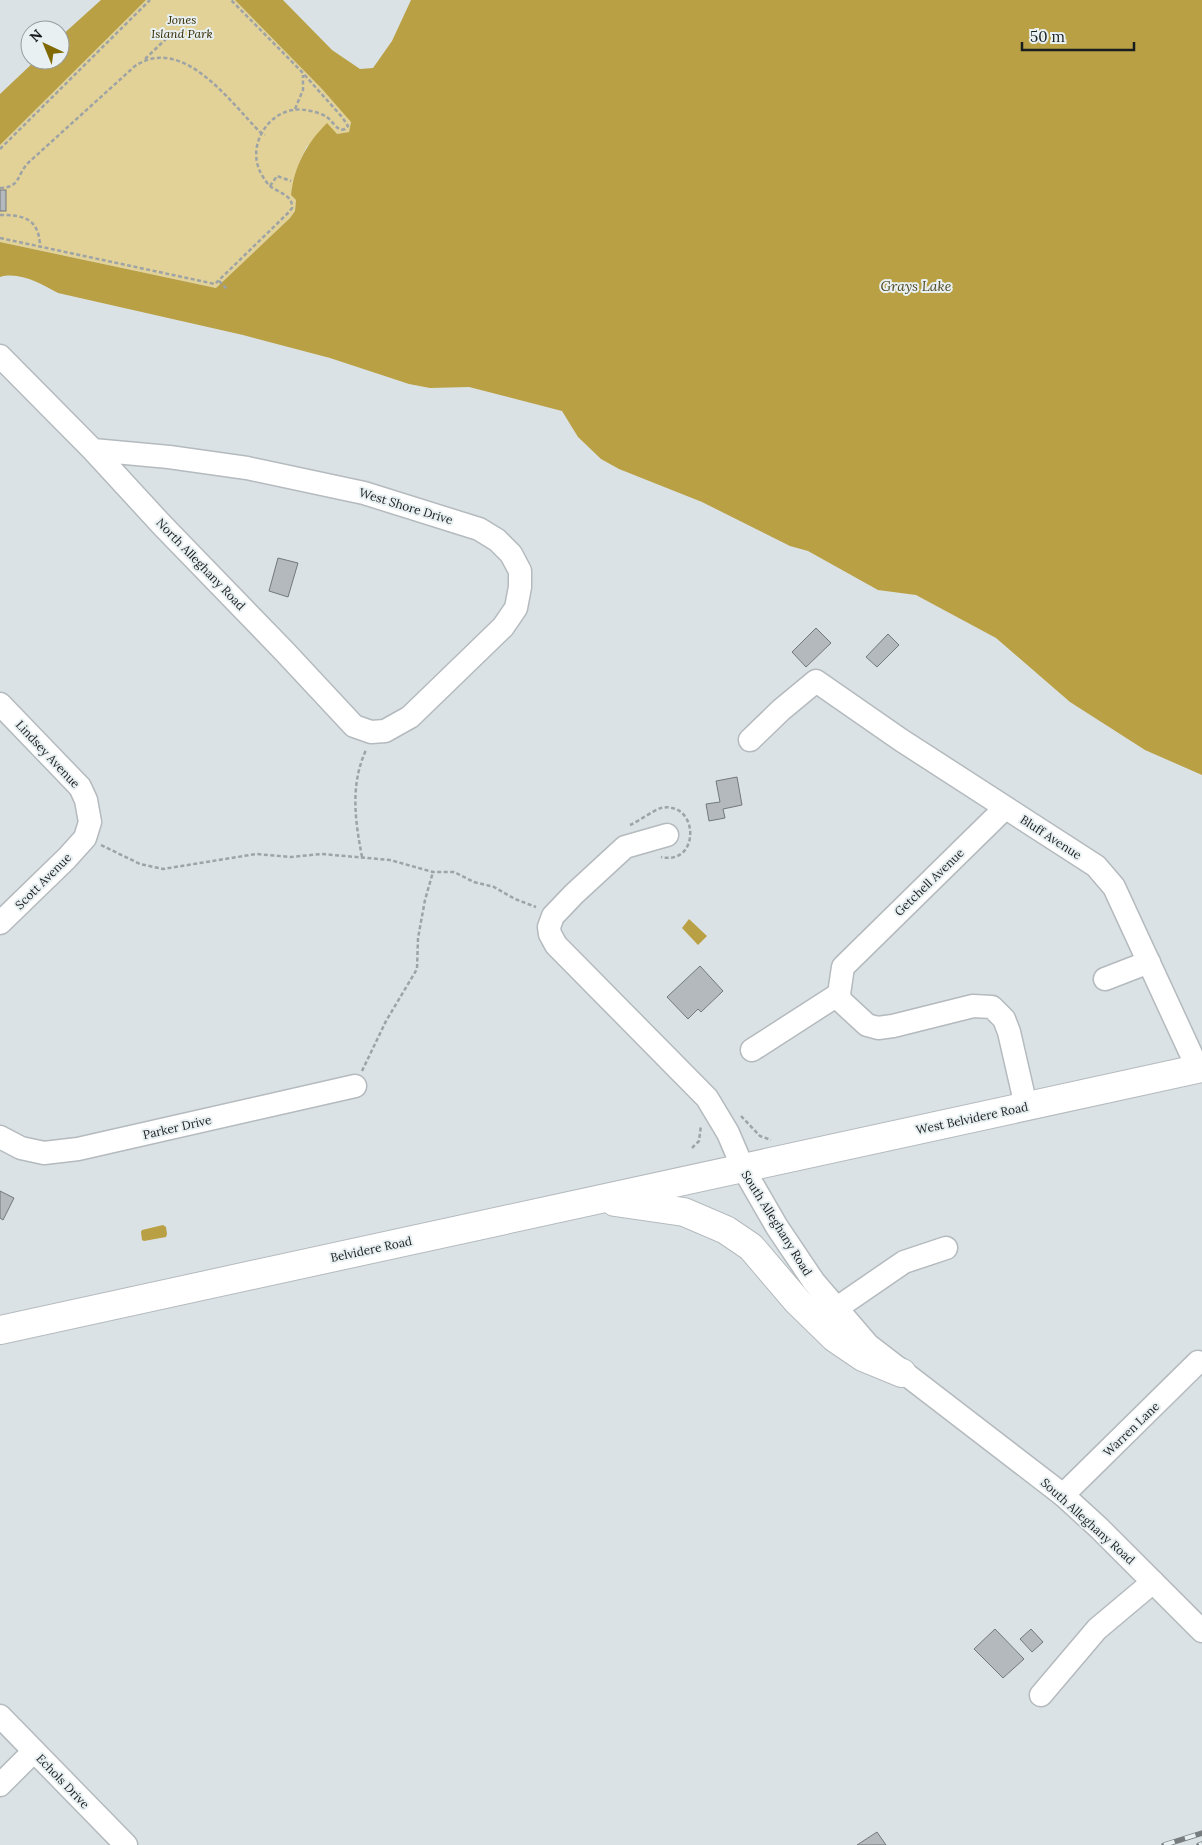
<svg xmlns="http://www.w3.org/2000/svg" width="1202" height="1845" viewBox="0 0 1202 1845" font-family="Lora,serif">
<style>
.green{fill:#e2d298}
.water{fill:#b9a044}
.building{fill:#b3b9bc;stroke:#73797b}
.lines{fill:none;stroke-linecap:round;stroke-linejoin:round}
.minor-casing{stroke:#b4babd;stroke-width:25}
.major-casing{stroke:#b4babd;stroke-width:30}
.path{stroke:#9ea3a6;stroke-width:2.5;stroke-dasharray:4 2.5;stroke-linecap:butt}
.minor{stroke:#fff;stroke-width:22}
.major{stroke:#fff;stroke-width:28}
.rail-casing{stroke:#787d7f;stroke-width:5.5}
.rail{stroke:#e8f0f2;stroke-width:4;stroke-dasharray:11;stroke-linecap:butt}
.labels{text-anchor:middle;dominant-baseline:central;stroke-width:4;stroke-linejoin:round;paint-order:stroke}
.park-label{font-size:12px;font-style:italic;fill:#342a01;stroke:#e8f0f2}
.street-label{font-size:12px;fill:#1a1d1e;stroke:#e8f0f2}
.water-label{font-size:14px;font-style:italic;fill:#514720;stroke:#e8f0f2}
</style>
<rect width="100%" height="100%" fill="#dbe2e5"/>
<path class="green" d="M146,0H235L322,89L351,121L349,132L337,134L307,146C299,162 293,177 291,195L296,200L295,211L290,218L216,288L0,242V145Z"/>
<g class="water">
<polygon points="101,0 146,0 0,145 0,94 36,60 60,60 60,37"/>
<path d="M235,0H283L332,50L360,69L373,68L392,41L411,0H1202V775L1145,750L1070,702L996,638L916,595L878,590L808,551L790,546L702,502L619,469L601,459L578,437L562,411L469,387L430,388L409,384L330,358L243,335L58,293C42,284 19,271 0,277V242L216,288L290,218L295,211L296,200L291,195C294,166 307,143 327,123L337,134L349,132L351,122L322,89Z"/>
<polygon points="689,919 707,936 698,945 682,928"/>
<polygon points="163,1225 166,1227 167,1234 166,1237 144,1241 142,1240 141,1232 142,1230"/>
</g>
<g class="building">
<rect x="0" y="190" width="6" height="21"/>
<polygon points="278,558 298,563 288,597 269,591"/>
<polygon points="816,628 831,643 806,667 792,652"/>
<polygon points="888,634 899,645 877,667 866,657"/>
<polygon points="737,777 742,805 723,809 725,818 709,821 706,804 720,802 716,781"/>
<polygon points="700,966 723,991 701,1012 698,1009 688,1019 667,997"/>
<polygon points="0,1191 14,1198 3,1220 0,1218"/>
<polygon points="995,1629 1024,1659 1003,1678 974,1649"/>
<polygon points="1031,1629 1043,1642 1032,1652 1020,1639"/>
<polygon points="877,1832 886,1845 857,1845"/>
</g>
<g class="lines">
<defs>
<g id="minor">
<polyline points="0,356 93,450 162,525 285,652 354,726 371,732 385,731 410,717 503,627 516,608 520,587 520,571 511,554 497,540 479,529 364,493 247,468 169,457 93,450"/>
<polyline points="0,704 80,787 86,800 90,822 85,838 67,858 0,923"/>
<polyline points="750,740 781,710 816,681 901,740 1096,866 1114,887 1198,1069"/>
<polyline points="1005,808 843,967 839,994 841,1001 867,1025 878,1028 893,1026 973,1006 992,1007 1004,1019 1009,1032 1026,1106"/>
<polyline points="667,835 625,847 574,894 553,916 549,927 550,934 556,945 707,1098 728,1133 743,1168 777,1227 814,1282 868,1345 1063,1495 1098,1527 1202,1631"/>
<polyline points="1105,979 1149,962"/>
<polyline points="752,1050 839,994"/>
<polyline points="0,1137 21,1148 44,1153 78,1149 355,1086"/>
<polyline points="837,1308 904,1262 946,1248"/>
<polyline points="1063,1495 1198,1362"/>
<polyline points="1041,1695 1097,1629 1153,1582"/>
<polyline points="0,1716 126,1845"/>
<polyline points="0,1785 34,1751"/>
</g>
<g id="major">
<polyline points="615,1202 684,1212 726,1230 751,1247 797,1301 835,1338 863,1357 902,1373"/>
<polyline points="0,1330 1202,1068"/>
</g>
</defs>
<use href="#minor" class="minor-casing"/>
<use href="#major" class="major-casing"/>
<g class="path">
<polyline points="145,59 170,35"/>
<polyline points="295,109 303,90 303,75"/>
<polyline points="0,149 150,0"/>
<polyline points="270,186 277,176 291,181"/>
<path d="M0,188C21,187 16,176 28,163L135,66C183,34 231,103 260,132L265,135"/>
<path d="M0,215C23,215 39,218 40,246"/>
<path d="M0,238L215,284L288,213L292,208C293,194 277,193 269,185C265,181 261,174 259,169C249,144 267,114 293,110C302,108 319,112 327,117C332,121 335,127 341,130L345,129L348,126L342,117L302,72L231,0"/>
<polyline points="219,281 228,290"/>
<path d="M630,825C639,821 654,810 661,808C699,800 701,866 661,857"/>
<polyline points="101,845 140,864 163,869 256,854 291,857 322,854 390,860 433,872 454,872 474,882 494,887 515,899 536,907"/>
<path d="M362,857C355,820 350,785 366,750"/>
<polyline points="362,1071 386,1021 417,969 418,938 425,900 433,872"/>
<polyline points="741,1116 760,1136 771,1140"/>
<polyline points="692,1148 699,1141 701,1125"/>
</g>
<use href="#minor" class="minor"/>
<use href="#major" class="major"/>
<defs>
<g id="rail">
<polyline points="1164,1845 1202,1833"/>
<polyline points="1199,1845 1202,1844"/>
</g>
</defs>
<use href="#rail" class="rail-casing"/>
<use href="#rail" class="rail"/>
</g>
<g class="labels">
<g class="park-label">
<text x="182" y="19">Jones<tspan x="182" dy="14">Island Park</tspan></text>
</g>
<g class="street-label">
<text transform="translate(406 506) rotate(17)">West Shore Drive</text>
<text transform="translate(201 564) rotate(46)">North Alleghany Road</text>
<text transform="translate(48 754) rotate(47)">Lindsey Avenue</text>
<text transform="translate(1051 837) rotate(33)">Bluff Avenue</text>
<text transform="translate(43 881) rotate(-45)">Scott Avenue</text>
<text transform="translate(929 882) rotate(-44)">Getchell Avenue</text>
<text transform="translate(972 1118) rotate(-12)">West Belvidere Road</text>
<text transform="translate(177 1127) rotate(-13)">Parker Drive</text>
<text transform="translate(777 1223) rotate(58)">South Alleghany Road</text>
<text transform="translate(371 1249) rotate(-12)">Belvidere Road</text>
<text transform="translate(1131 1429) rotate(-44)">Warren Lane</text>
<text transform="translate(1088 1521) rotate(42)">South Alleghany Road</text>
<text transform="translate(63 1781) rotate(46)">Echols Drive</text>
</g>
<g class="water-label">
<text x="916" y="286">Grays Lake</text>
</g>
</g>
<g transform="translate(45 45) rotate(316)"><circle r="24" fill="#e8f0f2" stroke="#969c9d"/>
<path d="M0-4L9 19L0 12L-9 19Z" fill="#816a03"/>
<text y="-8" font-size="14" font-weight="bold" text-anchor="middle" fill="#1a1d1e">N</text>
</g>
<path d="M1022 42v8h112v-8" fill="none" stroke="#1a1d1e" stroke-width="2.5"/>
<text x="1030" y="42" font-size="15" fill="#1a1d1e" stroke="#e8f0f2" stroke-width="4" paint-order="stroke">50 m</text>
</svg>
